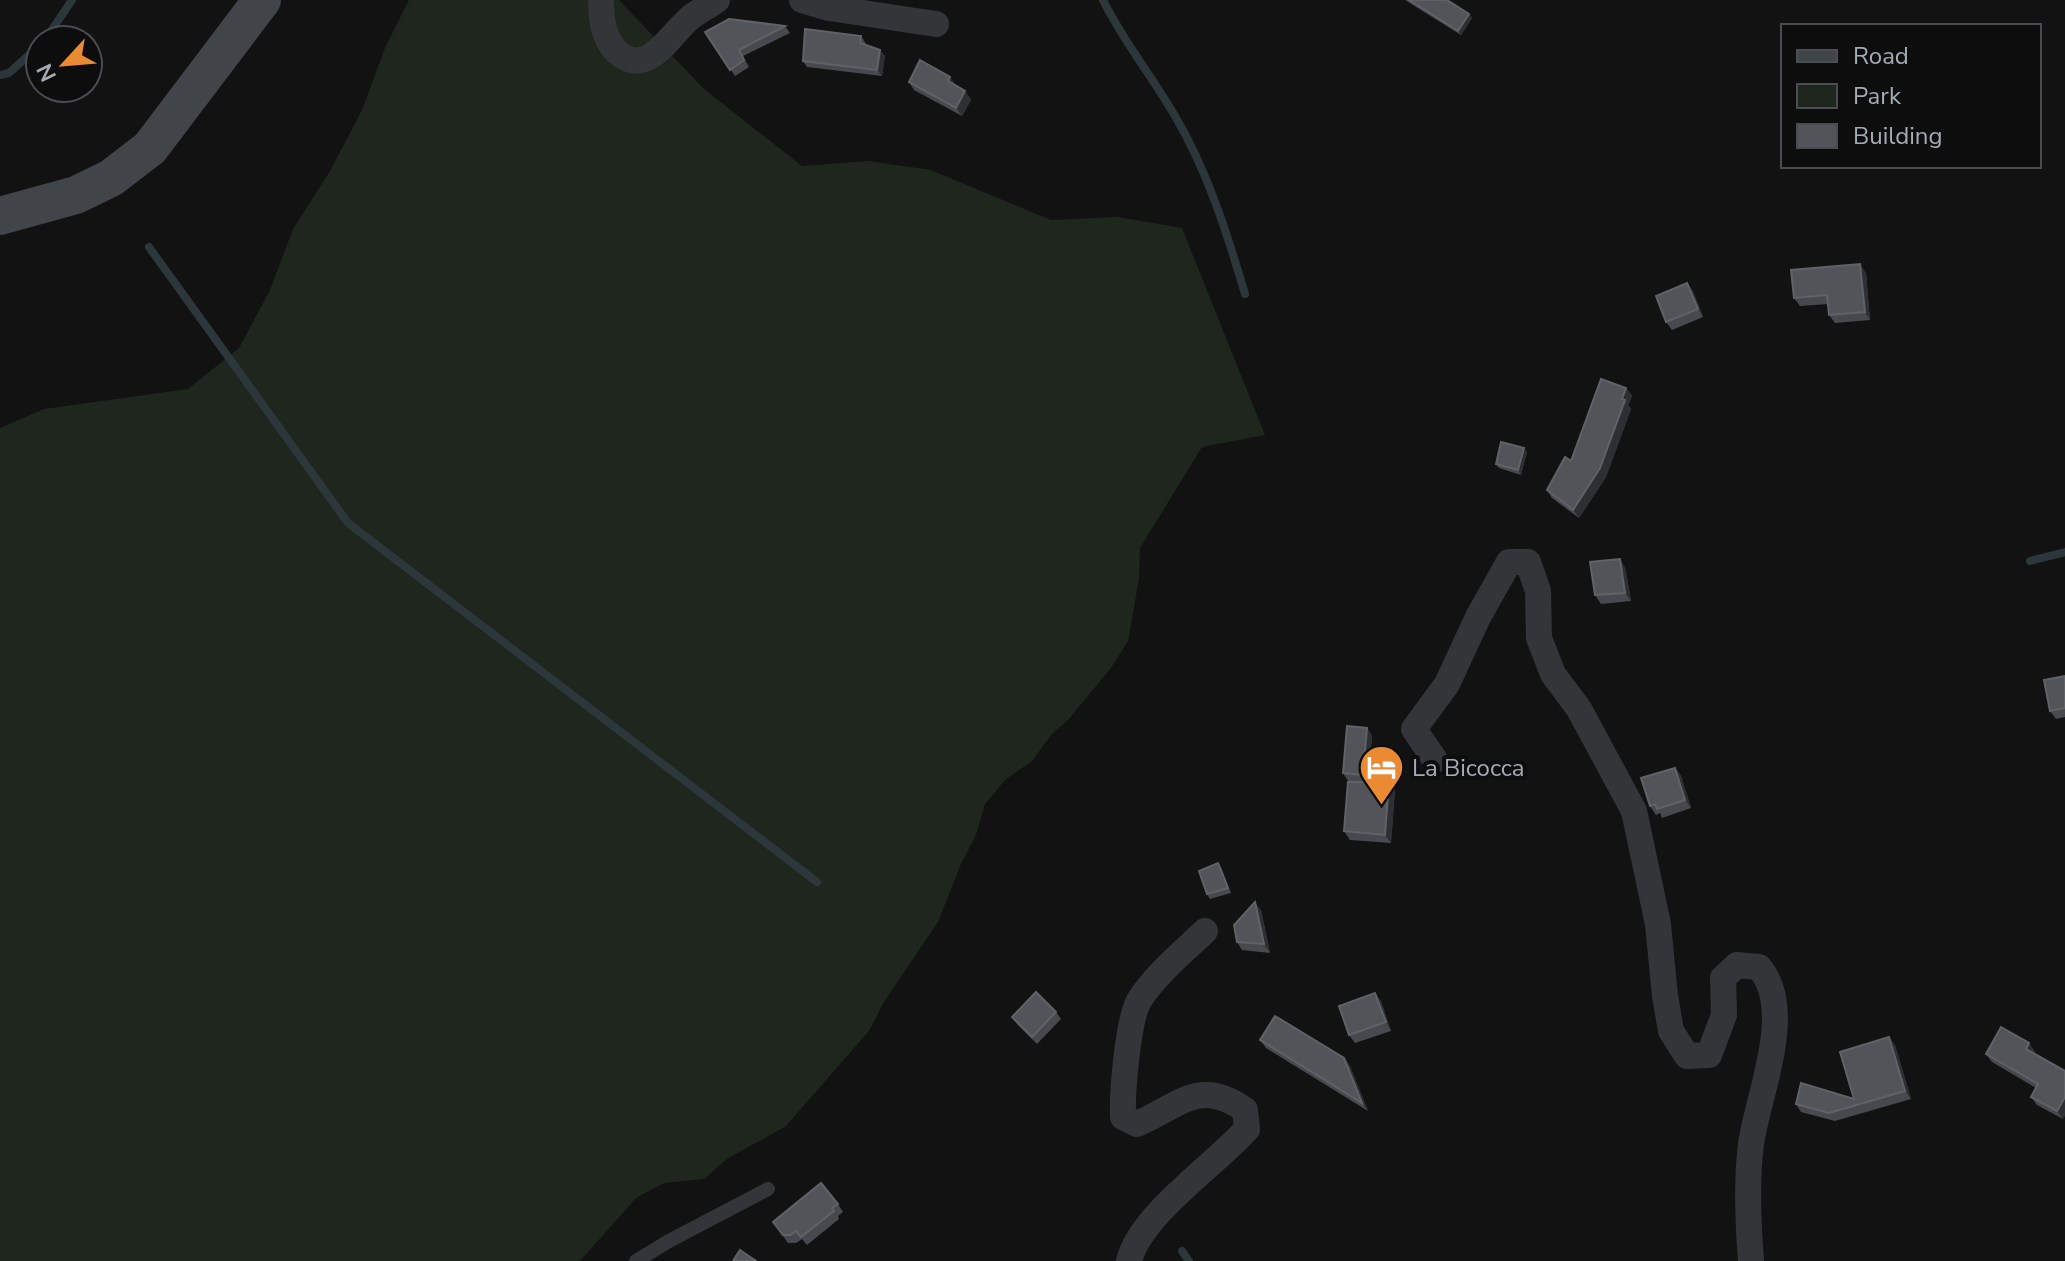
<svg xmlns="http://www.w3.org/2000/svg" width="2065" height="1261" viewBox="0 0 2065 1261" font-family="'Nunito Sans',sans-serif">
<style>
.green{fill:#1e261e}
.lines{fill:none;stroke-linecap:round;stroke-linejoin:round}
.stream{stroke:#2c373b;stroke-width:8}
.lane{stroke:#333538;stroke-width:14}
.street{stroke:#333538;stroke-width:26}
.secondary{stroke:#414448;stroke-width:38}
.wall{fill:#48494e}
.shaded-wall{fill:#2e2f32}
.building{fill:#525459;stroke:#5f6267;stroke-width:2}
.labels{text-anchor:middle;dominant-baseline:central;stroke-width:8;stroke-linejoin:round;paint-order:stroke}
.poi-label{font-size:24px;fill:#a4abb3;stroke:#0d0d0e;text-anchor:start}
</style>
<rect width="100%" height="100%" fill="#121213"/>
<polygon class="green" points="409,0 619,0 704,89 802,166 869,161 931,170 1051,220 1118,217 1182,228 1265,435 1202,447 1140,548 1139,579 1128,641 1111,668 1068,720 1051,735 1032,761 1005,780 985,804 976,835 961,864 938,922 884,1002 869,1031 785,1127 728,1158 704,1179 664,1183 636,1198 580,1261 0,1261 0,428 44,409 188,389 239,348 270,290 293,229 330,171 362,110 385,48"/>
<g class="lines">
<g class="stream">
<path d="M1103,0C1123,41 1152,76 1175,116C1207,170 1227,233 1245,294"/>
<polyline points="45,40 72,0"/>
<polyline points="0,75 9,73 40,45"/>
<polyline points="149,247 348,523 817,882"/>
<polyline points="2030,561 2065,552"/>
<polyline points="1182,1251 1189,1261"/>
</g>
<polyline class="lane" points="636,1261 669,1241 768,1189"/>
<g class="street">
<path d="M601,0C601,18 603,38 617,52C648,79 670,34 691,17C699,11 709,6 717,0"/>
<polyline points="802,0 829,8 936,24"/>
<path d="M1435,760L1414,729L1447,684L1478,617L1509,562H1528L1538,591L1539,638L1553,674L1579,709L1634,811L1658,924L1665,996L1671,1031L1687,1056L1709,1055L1724,1015L1723,978L1737,965L1759,967C1796,1010 1758,1094 1751,1144C1746,1183 1748,1223 1751,1261"/>
<path d="M1129,1261C1140,1215 1215,1165 1247,1129L1245,1110C1200,1077 1179,1106 1137,1124L1123,1117C1122,1093 1128,1017 1140,999C1157,973 1183,952 1205,931"/>
</g>
<polyline class="secondary" points="0,216 76,195 111,178 150,148 262,0"/>
</g>
<g class="wall">
<polygon points="1405,0 1447,0 1469,14 1472,18 1461,35"/>
<polygon points="785,26 790,33 743,56 749,67 735,76 705,32"/>
<polygon points="861,36 866,44 885,56 882,76 807,67 803,61"/>
<polygon points="909,82 956,85 956,86 965,91 971,100 962,116 914,90"/>
<polygon points="1866,273 1870,320 1835,323 1829,315 1828,304 1800,306 1794,298"/>
<polygon points="1693,291 1703,317 1672,330 1666,322"/>
<polygon points="1626,388 1632,396 1628,405 1631,409 1606,477 1579,518 1552,498 1547,490 1571,461"/>
<polygon points="1527,452 1521,475 1499,468 1496,464"/>
<polygon points="1625,567 1631,601 1601,604 1595,595"/>
<polygon points="2065,676 2065,717 2056,719 2050,711"/>
<polygon points="1367,728 1372,736 1368,782 1389,782 1395,790 1391,843 1350,840 1344,831 1360,782 1348,781 1343,773"/>
<polygon points="1675,768 1681,776 1691,808 1662,818 1660,813 1656,815 1650,806"/>
<polygon points="1221,867 1231,893 1210,899 1207,894"/>
<polygon points="1261,910 1270,953 1242,950 1237,942"/>
<polygon points="1381,1001 1391,1031 1355,1043 1349,1035"/>
<polygon points="1056,1012 1061,1019 1037,1044 1017,1024 1012,1017"/>
<polygon points="1260,1040 1344,1058 1350,1066 1368,1111 1266,1048"/>
<polygon points="2029,1043 2035,1052 2034,1053 2063,1119 2037,1105 2031,1097 2036,1088 1992,1062 1986,1054"/>
<polygon points="1895,1045 1911,1099 1835,1121 1801,1112 1796,1104 1854,1099"/>
<polygon points="838,1204 843,1212 838,1216 839,1219 807,1245 802,1239 796,1243 788,1243 773,1222"/>
</g>
<g class="shaded-wall">
<polygon points="1469,14 1472,18 1461,35 1458,31"/>
<polygon points="880,50 885,56 882,76 877,70"/>
<polygon points="950,77 956,85 953,90 948,81"/>
<polygon points="965,91 971,100 962,116 956,108"/>
<polygon points="1860,264 1866,273 1870,320 1865,312"/>
<polygon points="1687,283 1693,291 1703,317 1698,309"/>
<polygon points="1626,388 1632,396 1628,405 1631,409 1606,477 1579,518 1573,510"/>
<polygon points="1524,448 1527,452 1521,475 1518,470"/>
<polygon points="1620,559 1625,567 1631,601 1625,593"/>
<polygon points="1367,728 1372,736 1368,782 1363,775"/>
<polygon points="1675,768 1681,776 1691,808 1685,800"/>
<polygon points="1389,782 1395,790 1391,843 1385,835"/>
<polygon points="1255,902 1261,910 1270,953 1264,944"/>
<polygon points="1375,993 1381,1001 1391,1031 1386,1022"/>
<polygon points="1889,1037 1895,1045 1911,1099 1905,1091"/>
<polygon points="2029,1043 2035,1052 2031,1057 2026,1049"/>
<polygon points="1344,1058 1350,1066 1368,1111 1362,1103"/>
<polygon points="2065,1097 2065,1116 2063,1119 2057,1111"/>
</g>
<g class="building">
<polygon points="1409,0 1447,0 1469,14 1458,31"/>
<polygon points="729,19 785,26 739,50 744,60 730,70 705,32"/>
<polygon points="805,29 861,36 860,43 880,50 877,70 803,61"/>
<polygon points="920,60 950,77 948,81 965,91 956,108 909,82"/>
<polygon points="1860,264 1865,312 1829,315 1827,295 1794,298 1791,270"/>
<polygon points="1687,283 1698,309 1666,322 1656,296"/>
<polygon points="1601,379 1626,388 1622,399 1625,400 1600,468 1573,510 1547,490 1565,457 1571,461"/>
<polygon points="1501,442 1524,448 1518,470 1496,464"/>
<polygon points="1620,559 1625,593 1595,595 1590,562"/>
<polygon points="2065,676 2065,708 2050,711 2044,680"/>
<polygon points="1347,726 1367,728 1363,775 1343,773"/>
<polygon points="1675,768 1685,800 1657,809 1655,804 1650,806 1641,778"/>
<polygon points="1348,782 1389,782 1385,835 1344,831"/>
<polygon points="1218,863 1228,888 1207,894 1199,871"/>
<polygon points="1255,902 1264,944 1237,942 1234,925"/>
<polygon points="1036,992 1056,1012 1032,1037 1012,1017"/>
<polygon points="1375,993 1386,1022 1349,1035 1339,1006"/>
<polygon points="1275,1016 1344,1058 1362,1103 1260,1040"/>
<polygon points="2001,1027 2029,1043 2026,1049 2065,1071 2065,1097 2057,1111 2031,1097 2038,1084 1986,1054"/>
<polygon points="1889,1037 1905,1091 1829,1113 1796,1104 1801,1083 1854,1099 1840,1052"/>
<polygon points="821,1183 838,1204 832,1208 834,1211 801,1237 796,1231 791,1235 783,1235 773,1222"/>
<polygon points="740,1250 756,1261 733,1261"/>
</g>
<defs>
<symbol id="hotel-pin" viewBox="-11 -11 22 30"><path d="M0 17L-7.5 6A9.5 9.5 0 1 1 7.5 6Z" fill="#ea8b33" stroke="#0d0d0e"/><path d="M-6-4.5h1.5V1H6V5H4.5V3h-9V5H-6ZM-4 0a1.8 1.8 0 1 1 3.6 0ZM.5 0V-2.5h3Q6-2.5 6 0Z" fill="#fff"/></symbol>
</defs>
<g fill-rule="evenodd">
<use href="#hotel-pin" x="1356" y="742" width="51" height="69"/>
</g>
<g class="labels">
<g class="poi-label">
<text x="1412" y="768">La Bicocca</text>
</g>
</g>
<rect x="1781" y="24" width="260" height="144" fill="#0d0d0e" stroke="#494c50" stroke-width="2"/>
<rect x="1797" y="50" width="40" height="12" fill="#414448" stroke="#494c50" stroke-width="2"/>
<text x="1853" y="64" font-size="24" fill="#a4abb3">Road</text>
<rect x="1797" y="84" width="40" height="24" fill="#1e261e" stroke="#494c50" stroke-width="2"/>
<text x="1853" y="104" font-size="24" fill="#a4abb3">Park</text>
<rect x="1797" y="124" width="40" height="24" fill="#525459" stroke="#494c50" stroke-width="2"/>
<text x="1853" y="144" font-size="24" fill="#a4abb3">Building</text>
<g transform="translate(64 64) rotate(244)"><circle r="38" fill="#0d0d0e" stroke="#494c50" stroke-width="2"/>
<path d="M0-6L14 30L0 20L-14 30Z" fill="#ea8b33"/>
<text y="-12" font-size="22" font-weight="bold" text-anchor="middle" fill="#a4abb3">N</text>
</g>
</svg>
